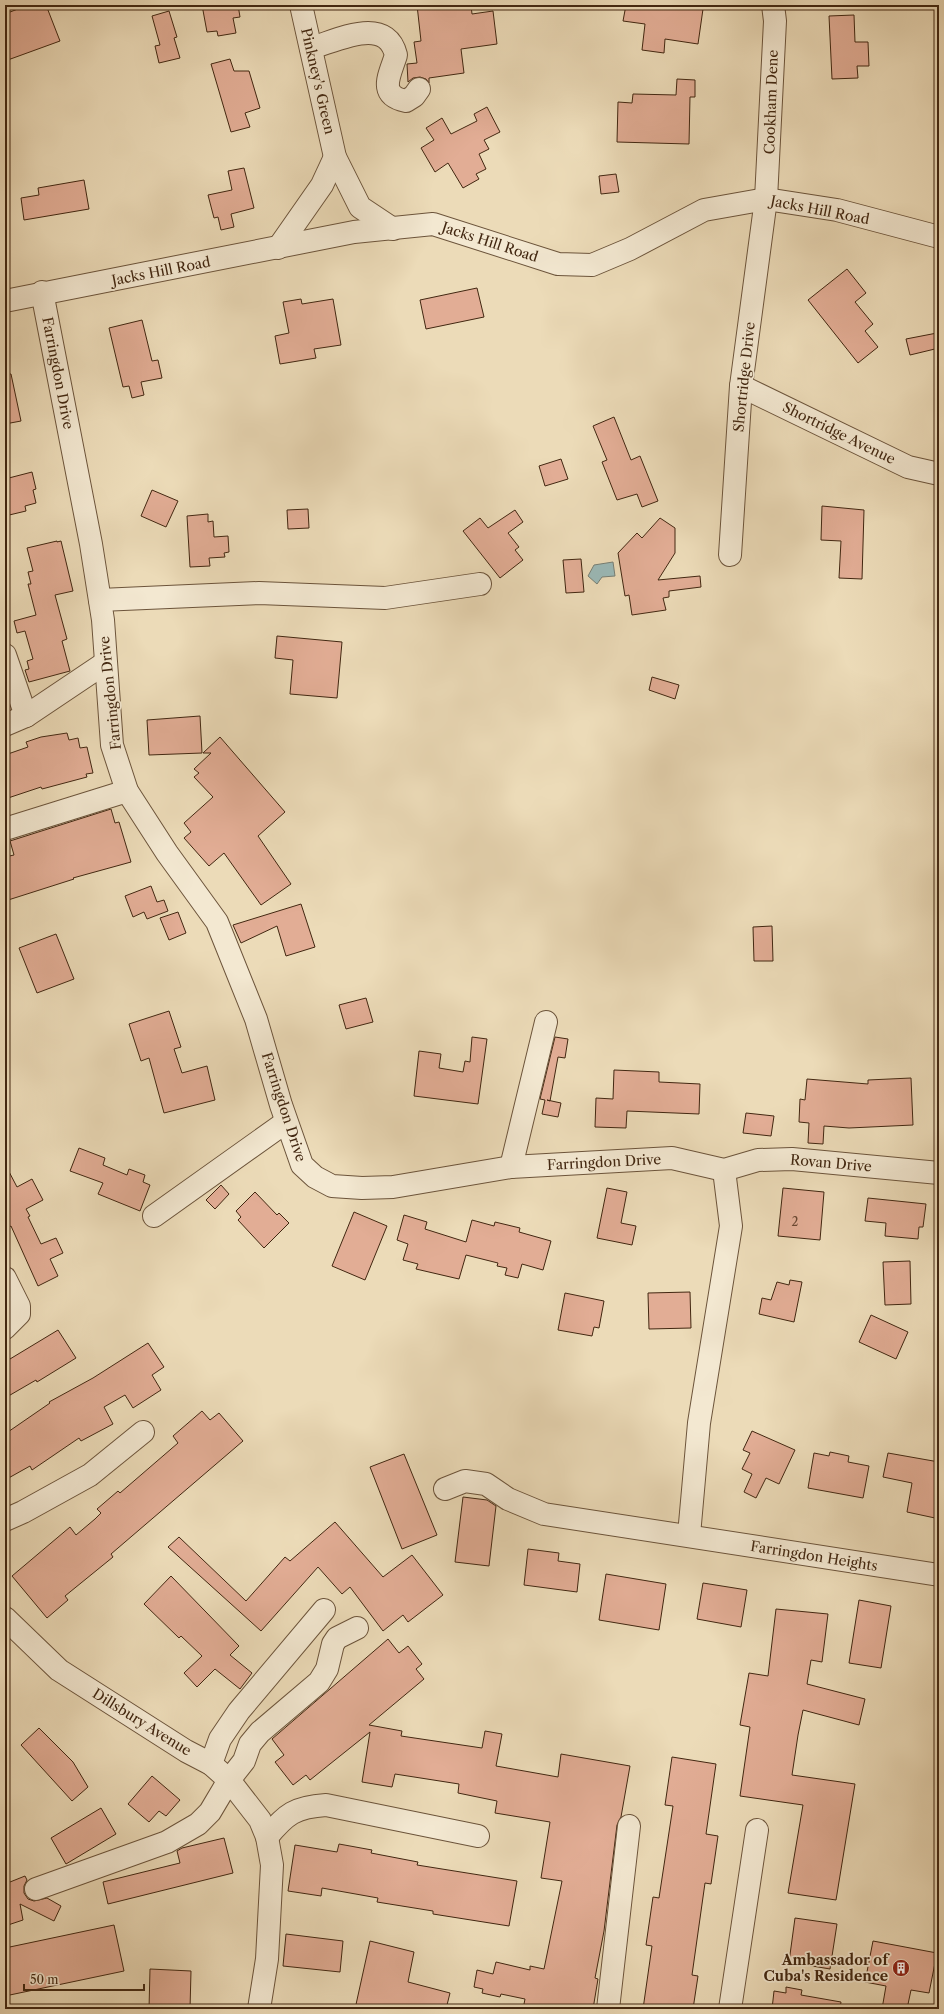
<svg xmlns="http://www.w3.org/2000/svg" width="944" height="2014" viewBox="0 0 944 2014" font-family="'Libre Caslon Text',serif">
<style>
.water{fill:#9bb9b7;stroke:#777f75}
.building{fill:#e2ad95;stroke:#422711}
.lines{fill:none;stroke-linecap:round;stroke-linejoin:round}
.minor-casing{stroke:#6c543b;stroke-width:24}
.minor{stroke:#f3e8d1;stroke-width:22}
.labels{text-anchor:middle;dominant-baseline:central;stroke-width:3.5;stroke-linejoin:round;paint-order:stroke}
.number-label{font-size:12px;fill:#6a4832}
.street-label{font-size:14px;fill:#422711;stroke:#f3e8d1}
.poi-label{font-size:14px;font-weight:bold;fill:#422711;stroke:#f3e8d1;text-anchor:end}
</style>
<rect width="100%" height="100%" fill="#ecdbb8"/>
<filter id="stains"><feTurbulence type="fractalNoise" baseFrequency=".005" numOctaves="4"/><feColorMatrix values="0 0 0 0 .2 0 0 0 0 .09 0 0 0 0 .02 0 0 0 .5 -.17"/></filter>
<radialGradient id="worn" r=".72"><stop offset=".6" stop-color="#630" stop-opacity="0"/><stop offset="1" stop-color="#630" stop-opacity=".3"/></radialGradient>
<polygon class="water" points="613,562 615,576 602,577 597,584 588,576 594,565"/>
<g class="building">
<polygon points="28,5 46,5 60,41 5,61 5,14"/>
<polygon points="202,5 238,5 240,17 233,18 236,33 218,36 217,31 207,32"/>
<polygon points="417,5 471,5 472,14 493,11 497,44 461,49 464,73 429,78 429,83 426,79 420,77 413,78 408,82 407,64 417,63 414,42 421,41"/>
<polygon points="626,5 676,5 703,9 698,44 665,39 664,53 642,50 645,24 623,21"/>
<polygon points="169,11 177,37 174,38 180,58 159,63 155,46 160,45 152,16"/>
<polygon points="854,15 855,42 868,42 869,66 857,66 858,78 832,79 829,16"/>
<polygon points="230,59 234,71 249,71 260,108 245,113 250,127 231,132 211,64"/>
<polygon points="677,79 695,80 695,97 690,97 689,144 617,142 618,102 632,103 633,94 676,95"/>
<polygon points="487,107 500,132 484,140 489,149 479,154 486,169 476,174 479,179 463,188 448,163 435,172 421,148 434,140 426,128 442,118 451,134 477,121 474,114"/>
<polygon points="244,168 254,208 231,214 234,227 221,230 218,217 214,218 208,195 232,190 228,171"/>
<polygon points="616,174 619,192 601,194 599,176"/>
<polygon points="84,180 89,209 24,220 21,198 39,195 38,188"/>
<polygon points="847,269 866,293 855,302 873,324 865,331 878,347 858,363 808,300"/>
<polygon points="477,288 484,317 426,329 420,300"/>
<polygon points="301,299 302,304 333,299 341,345 314,349 316,358 280,364 275,336 289,333 283,302"/>
<polygon points="142,320 152,361 158,360 162,378 141,382 144,395 132,398 129,386 123,387 109,328"/>
<polygon points="937,333 939,348 910,355 906,339"/>
<polygon points="5,374 11,374 21,421 5,424"/>
<polygon points="614,417 631,460 640,456 658,501 642,507 637,494 617,500 602,462 607,460 593,426"/>
<polygon points="561,459 568,479 545,486 539,466"/>
<polygon points="32,472 36,489 33,490 36,503 25,506 26,511 5,516 5,479"/>
<polygon points="152,490 178,501 166,527 141,516"/>
<polygon points="822,506 864,510 862,579 839,578 841,541 821,540"/>
<polygon points="308,509 309,528 288,529 287,510"/>
<polygon points="515,510 523,522 508,533 519,547 515,550 523,560 500,578 463,531 480,518 488,528"/>
<polygon points="208,514 208,522 213,521 214,537 228,536 229,552 224,553 225,557 209,558 210,566 190,567 187,516"/>
<polygon points="660,518 675,528 675,553 658,580 700,576 701,587 669,591 669,597 663,598 666,610 632,615 629,595 625,596 618,553 637,533 642,538"/>
<polygon points="57,541 57,542 61,541 73,591 55,595 67,639 62,641 70,671 29,682 25,670 29,669 27,661 33,659 25,631 17,633 14,621 36,615 28,584 31,584 28,572 33,571 27,548"/>
<polygon points="581,559 584,592 566,593 563,560"/>
<polygon points="277,636 342,642 337,698 290,694 293,660 275,658"/>
<polygon points="652,677 679,685 675,699 649,690"/>
<polygon points="200,716 202,753 149,755 147,720"/>
<polygon points="67,733 69,740 78,738 80,748 87,747 93,773 86,774 87,777 42,789 41,787 5,799 5,755 28,747 26,742 41,737"/>
<polygon points="220,737 285,812 258,836 291,884 261,905 224,853 209,866 184,838 191,832 184,823 213,797 194,777 199,773 194,769 211,753 203,753"/>
<polygon points="111,809 115,823 119,822 131,862 73,878 74,879 5,901 5,857 14,855 10,841"/>
<polygon points="151,886 157,902 164,900 168,911 147,919 144,912 133,917 125,896"/>
<polygon points="301,904 315,947 286,956 277,926 241,943 233,925"/>
<polygon points="178,912 186,933 169,940 160,918"/>
<polygon points="772,926 773,961 754,961 753,927"/>
<polygon points="56,934 74,979 37,993 19,948"/>
<polygon points="366,998 373,1022 346,1029 339,1005"/>
<polygon points="169,1011 181,1047 174,1049 182,1073 207,1066 215,1100 164,1113 149,1058 141,1061 129,1024"/>
<polygon points="472,1037 487,1039 478,1104 414,1096 419,1051 441,1054 439,1068 463,1072 465,1061 470,1062"/>
<polygon points="555,1037 568,1039 565,1058 558,1057 550,1101 547,1100 561,1103 558,1117 542,1114 545,1100 540,1099"/>
<polygon points="614,1070 659,1072 659,1082 700,1084 699,1114 627,1111 626,1128 595,1127 596,1098 613,1099"/>
<polygon points="911,1078 913,1125 849,1128 824,1126 823,1144 808,1143 809,1123 799,1122 800,1099 805,1100 807,1079 868,1084 868,1080"/>
<polygon points="746,1113 774,1116 771,1136 743,1133"/>
<polygon points="79,1148 105,1158 103,1165 127,1175 129,1169 145,1175 143,1182 150,1185 140,1211 98,1194 103,1183 70,1171"/>
<polygon points="5,1164 17,1187 32,1179 43,1200 26,1209 30,1216 28,1217 41,1244 56,1238 63,1253 50,1259 58,1276 38,1286 11,1226 5,1229"/>
<polygon points="221,1185 229,1194 215,1209 206,1200"/>
<polygon points="607,1188 627,1192 621,1223 636,1226 632,1245 597,1238"/>
<polygon points="783,1188 824,1192 820,1240 778,1236"/>
<polygon points="255,1192 277,1215 279,1213 289,1223 264,1248 238,1220 241,1217 236,1211"/>
<polygon points="868,1198 926,1204 923,1227 919,1227 918,1239 885,1236 886,1223 865,1221"/>
<polygon points="354,1212 387,1226 365,1280 332,1266"/>
<polygon points="404,1215 427,1222 425,1229 466,1242 472,1220 494,1226 495,1222 520,1228 519,1232 551,1241 543,1270 522,1264 518,1278 505,1275 507,1268 497,1266 498,1263 466,1255 459,1279 416,1269 418,1264 403,1260 408,1244 397,1240"/>
<polygon points="910,1261 911,1304 885,1305 883,1262"/>
<polygon points="790,1280 802,1282 794,1322 759,1314 762,1298 771,1300 777,1282 789,1285"/>
<polygon points="690,1292 691,1328 649,1329 648,1293"/>
<polygon points="565,1293 604,1301 599,1328 594,1327 592,1336 558,1330"/>
<polygon points="871,1315 908,1332 896,1359 859,1342"/>
<polygon points="58,1330 76,1358 37,1382 36,1380 5,1398 5,1362"/>
<polygon points="148,1343 164,1367 152,1375 161,1390 133,1408 125,1395 104,1407 113,1424 81,1441 79,1438 32,1470 30,1466 5,1480 5,1434 50,1403 49,1402 93,1378"/>
<polygon points="202,1411 210,1420 219,1413 243,1441 111,1554 113,1557 65,1596 68,1600 47,1618 12,1576 70,1527 76,1535 95,1519 101,1513 97,1509 118,1491 120,1493 178,1443 173,1436"/>
<polygon points="752,1431 795,1450 779,1484 766,1478 756,1498 744,1492 752,1474 742,1469 750,1453 743,1450"/>
<polygon points="830,1452 849,1456 848,1462 869,1466 863,1498 808,1488 814,1453 829,1456"/>
<polygon points="888,1453 939,1462 939,1497 935,1518 907,1512 912,1483 883,1477"/>
<polygon points="404,1454 437,1535 402,1549 370,1467"/>
<polygon points="463,1497 487,1500 496,1506 489,1566 455,1562"/>
<polygon points="335,1522 383,1577 412,1555 443,1595 408,1622 403,1615 383,1631 350,1587 342,1594 318,1567 261,1631 168,1547 179,1537 246,1601 285,1557 290,1561"/>
<polygon points="528,1549 559,1553 558,1561 580,1564 577,1592 524,1585"/>
<polygon points="606,1574 666,1584 659,1630 599,1620"/>
<polygon points="171,1576 239,1646 230,1655 252,1673 240,1689 215,1669 197,1687 184,1673 202,1656 181,1636 179,1638 144,1604"/>
<polygon points="703,1583 747,1590 741,1627 697,1619"/>
<polygon points="859,1600 891,1606 881,1668 849,1663"/>
<polygon points="776,1609 828,1614 822,1662 811,1660 807,1684 865,1699 859,1725 803,1710 798,1735 792,1775 855,1784 836,1900 788,1893 803,1805 740,1796 750,1727 740,1725 749,1673 768,1676"/>
<polygon points="388,1639 399,1653 408,1646 422,1664 416,1669 424,1679 369,1725 402,1731 401,1736 482,1748 485,1731 502,1734 496,1766 558,1777 561,1754 630,1766 621,1817 617,1825 604,1931 595,1978 598,1979 593,2009 523,2009 525,1999 501,1994 500,1997 482,1993 483,1989 474,1987 477,1970 493,1974 496,1962 530,1970 530,1966 544,1969 562,1881 541,1878 550,1822 495,1813 497,1801 458,1793 459,1784 395,1774 392,1787 362,1782 370,1732 310,1780 306,1775 293,1785 275,1762 284,1755 272,1739"/>
<polygon points="39,1728 73,1762 88,1787 72,1801 21,1745"/>
<polygon points="672,1757 716,1764 706,1834 718,1836 711,1884 705,1883 692,1975 698,1976 693,2009 643,2009 652,1946 646,1945 653,1897 659,1898 673,1806 665,1805"/>
<polygon points="152,1776 180,1800 166,1816 159,1811 149,1822 128,1804"/>
<polygon points="101,1808 116,1834 66,1864 51,1838"/>
<polygon points="224,1838 233,1873 108,1904 103,1882 180,1863 177,1851 182,1848"/>
<polygon points="339,1844 372,1850 371,1853 418,1862 417,1865 517,1881 509,1926 433,1914 433,1911 377,1902 378,1898 322,1888 321,1896 288,1891 295,1845 337,1852"/>
<polygon points="25,1876 27,1880 24,1886 24,1893 28,1899 34,1901 47,1898 61,1906 54,1921 20,1904 23,1920 5,1926 5,1884"/>
<polygon points="795,1918 837,1924 830,1969 789,1962"/>
<polygon points="114,1925 124,1971 5,1996 5,1948"/>
<polygon points="286,1934 343,1941 340,1972 283,1966"/>
<polygon points="370,1941 414,1952 408,1982 450,1993 446,2009 355,2009"/>
<polygon points="873,1941 937,1953 929,1993 911,1990 907,2009 882,2009 886,1986 865,1982"/>
<polygon points="150,1969 191,1971 190,2009 149,2009"/>
<polygon points="786,1987 802,1990 801,1995 841,2002 840,2009 772,2009 774,1991 786,1993"/>
</g>
<g class="lines">
<defs>
<g id="minor">
<polyline points="301,5 335,157 360,207 393,229"/>
<path d="M311,48C339,40 386,15 396,55C390,75 377,95 406,101L414,96L419,89"/>
<polyline points="278,248 322,185 335,157"/>
<polyline points="42,292 91,544 103,620 112,745 127,791 167,853 217,922 256,1019 281,1105 302,1165 315,1177 332,1186 362,1188 393,1187 511,1167 672,1158 724,1170 758,1160 792,1159 939,1173"/>
<polyline points="5,301 354,232 433,224 558,264 592,265 630,249 704,210 766,199 837,210 939,237"/>
<polyline points="741,386 908,467 939,474"/>
<polyline points="730,555 741,386 766,199 775,21 773,5"/>
<polyline points="100,600 259,593 385,598 480,584"/>
<polyline points="5,655 26,716"/>
<polyline points="5,725 26,716 105,663"/>
<polyline points="5,829 127,791"/>
<polyline points="511,1167 546,1022"/>
<polyline points="154,1216 286,1122"/>
<polyline points="5,1278 19,1306 19,1314 5,1328"/>
<polyline points="445,1489 465,1481 486,1484 508,1499 544,1514 939,1575"/>
<polyline points="5,1520 23,1512 90,1475 143,1432"/>
<polyline points="689,1535 699,1423 731,1226 724,1170"/>
<polyline points="5,1618 59,1670 186,1751 211,1764 229,1780 260,1820 267,1837 272,1865 267,1959 259,2009"/>
<polyline points="211,1764 220,1739 239,1711 324,1610"/>
<path d="M267,1837C286,1814 295,1807 326,1805L478,1836"/>
<polyline points="36,1889 167,1842 198,1824 210,1812 229,1780 244,1761 250,1744 260,1732 319,1682 327,1669 333,1644 337,1638 357,1628"/>
<polyline points="608,2009 629,1826"/>
<polyline points="730,2009 757,1830"/>
</g>
</defs>
<use href="#minor" class="minor-casing"/>
<use href="#minor" class="minor"/>
</g>
<defs>
<symbol id="building-disc" viewBox="-11 -11 22 22"><circle r="9.5" fill="#8f2418" stroke="#f3e8d1"/><path d="M-4-6H4V6H1V3H-1V6H-4ZM-2.5-4.3h1.7v1.8h-1.7ZM.8-4.3h1.7v1.8H.8ZM-2.5-1h1.7V.8h-1.7ZM.8-1h1.7V.8H.8Z" fill="#fff"/></symbol>
</defs>
<g fill-rule="evenodd">
<use href="#building-disc" x="891" y="1958" width="20" height="20"/>
</g>
<g class="labels">
<g class="number-label">
<text x="795" y="1221">2</text>
</g>
<g class="street-label">
<text transform="translate(318 81) rotate(77)">Pinkney's Green</text>
<text transform="translate(771 102) rotate(-88)">Cookham Dene</text>
<text transform="translate(820 210) rotate(11)">Jacks Hill Road</text>
<text transform="translate(490 242) rotate(18)">Jacks Hill Road</text>
<text transform="translate(161 271) rotate(-11)">Jacks Hill Road</text>
<text transform="translate(58 373) rotate(79)">Farringdon Drive</text>
<text transform="translate(744 377) rotate(-84)">Shortridge Drive</text>
<text transform="translate(839 433) rotate(26)">Shortridge Avenue</text>
<text transform="translate(110 693) rotate(-96)">Farringdon Drive</text>
<text transform="translate(284 1107) rotate(72)">Farringdon Drive</text>
<text transform="translate(604 1162) rotate(-3)">Farringdon Drive</text>
<text transform="translate(831 1163) rotate(5)">Rovan Drive</text>
<text transform="translate(814 1556) rotate(9)">Farringdon Heights</text>
<text transform="translate(142 1722) rotate(32)">Dillsbury Avenue</text>
</g>
<g class="poi-label">
<text x="888" y="1960">Ambassador of<tspan x="888" dy="16">Cuba's Residence</tspan></text>
</g>
</g>
<rect width="944" height="2014" fill="none" stroke="#ecdbb8" stroke-width="20"/>
<rect x="6" y="6" width="932" height="2002" fill="none" stroke="#422711" stroke-width="2"/>
<rect x="10" y="10" width="924" height="1994" fill="none" stroke="#422711"/>
<path d="M24 1984v6h120v-6" fill="none" stroke="#422711" stroke-width="2"/>
<text x="30" y="1984" font-size="12" fill="#422711" stroke="#f3e8d1" stroke-width="3" paint-order="stroke">50 m</text>
<rect width="100%" height="100%" filter="url(#stains)"/>
<rect width="100%" height="100%" fill="url(#worn)"/>
</svg>
